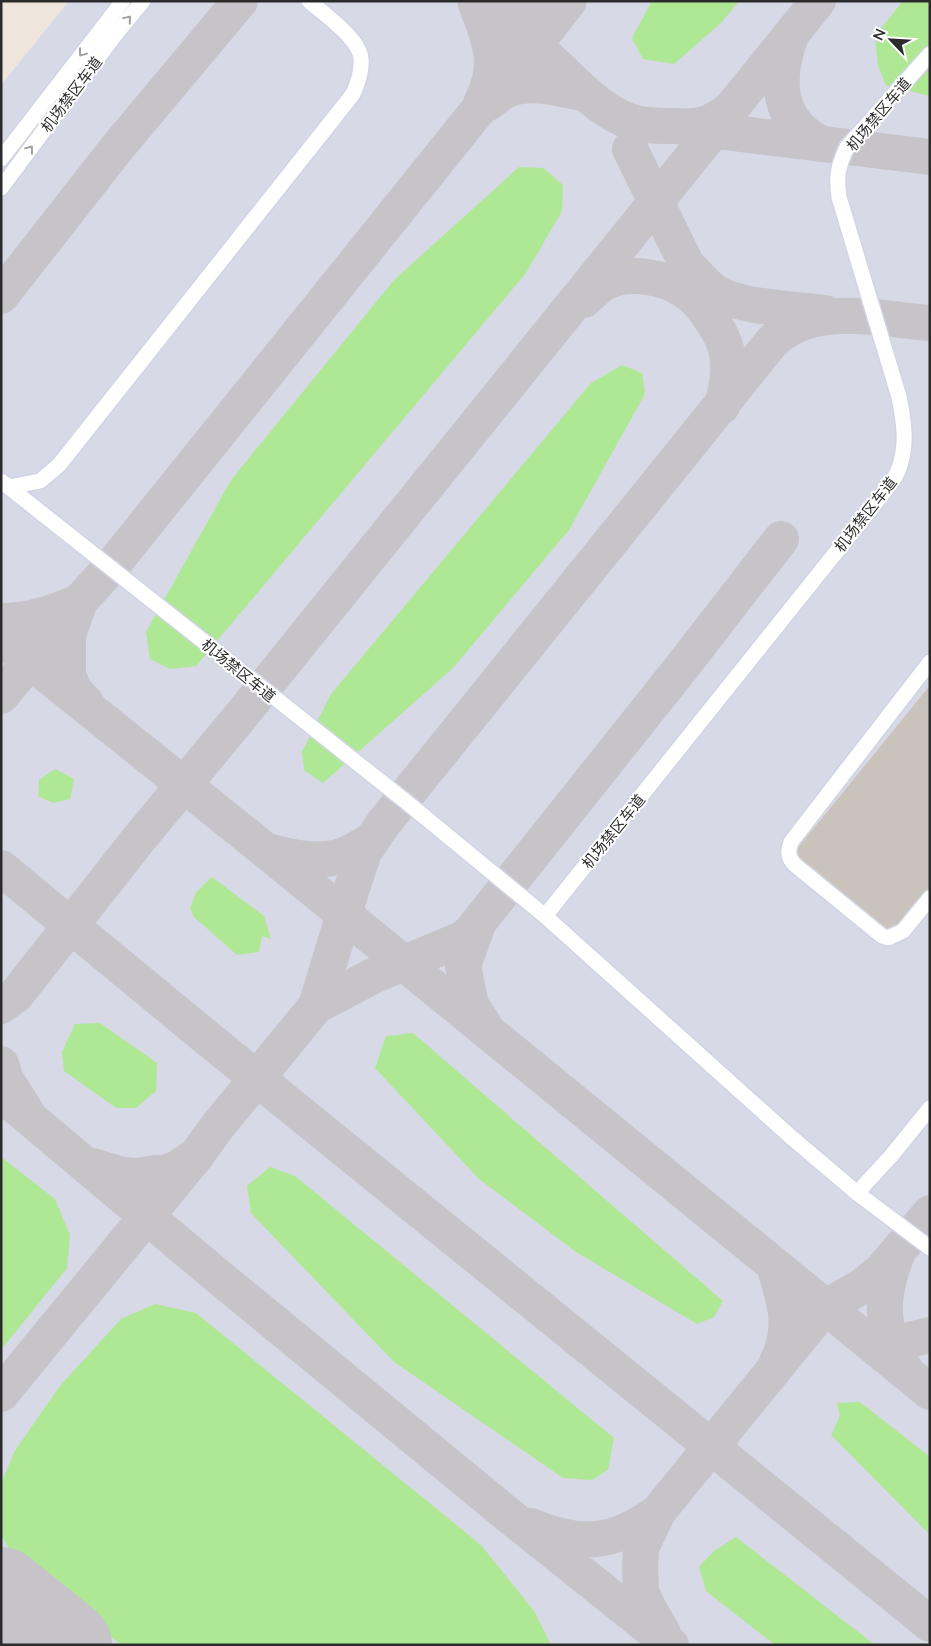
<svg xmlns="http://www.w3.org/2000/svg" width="931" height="1646" viewBox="0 0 931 1646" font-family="Lato,'Noto Sans SC',sans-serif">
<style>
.airport{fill:#d7d9e6}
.green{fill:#afe894}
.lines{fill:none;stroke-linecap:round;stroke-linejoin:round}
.taxiway{stroke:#c6c4c9;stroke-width:36}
.runway{stroke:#c6c4c9;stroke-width:90}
.building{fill:#c9c3bb;stroke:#c9c2b5}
.minor-casing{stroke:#d1d4e4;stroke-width:18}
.minor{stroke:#fff;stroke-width:15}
.oneway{stroke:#a0a0a0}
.labels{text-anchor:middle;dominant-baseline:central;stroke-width:4;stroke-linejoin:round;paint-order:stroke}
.street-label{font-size:15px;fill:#2b2b2b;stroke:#fff}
</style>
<rect width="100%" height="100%" fill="#eee6dc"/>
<polygon class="airport" points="69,1 930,1 930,1645 1,1645 1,85"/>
<g class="green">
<polygon points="652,1 739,1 721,23 674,64 643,59 632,38"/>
<polygon points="903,1 930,1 930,96 886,85 878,66 875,36"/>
<polygon points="519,167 543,168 563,185 562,211 526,273 196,666 170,669 150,659 146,632 231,480 394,280"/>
<polygon points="622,365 642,373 645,394 569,530 453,668 323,783 304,770 302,752 331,694 591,383"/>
<polygon points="55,769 74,779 70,799 53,803 38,796 39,780"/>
<polygon points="212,877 264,916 271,939 262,936 259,952 237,955 194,917 190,908 196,892"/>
<polygon points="100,1023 157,1063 156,1091 136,1108 116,1108 64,1071 62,1052 75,1024"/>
<polygon points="413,1033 723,1301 714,1317 697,1324 576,1252 479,1179 375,1068 386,1036"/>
<polygon points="1,1157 55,1199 70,1235 67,1268 1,1350"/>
<polygon points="270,1167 295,1176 614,1438 608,1470 592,1480 563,1478 394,1362 251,1213 247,1186"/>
<polygon points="155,1304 196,1313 481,1545 534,1611 551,1645 121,1645 16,1562 1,1534 1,1484 14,1452 59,1387 121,1319"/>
<polygon points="860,1402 930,1457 930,1535 831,1435 840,1416 837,1403"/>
<polygon points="736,1537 875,1645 775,1645 706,1591 699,1567 714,1551"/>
</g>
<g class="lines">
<g class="taxiway">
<path d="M475,1C489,39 502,63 481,103"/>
<path d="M476,1C495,16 515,30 534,45C564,70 600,117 640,124C651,126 663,126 674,126C698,127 709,126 728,111"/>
<path d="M479,1C504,5 528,10 553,1"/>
<path d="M790,38C775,81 777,122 822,144"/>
<path d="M488,103C494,99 499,94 505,91C530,79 561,89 586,94"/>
<polyline points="692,128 930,157"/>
<polyline points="630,149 707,306"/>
<path d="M692,270C700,279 708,288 718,294C746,308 794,309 825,313"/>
<polyline points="1,296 117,148 240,1"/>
<path d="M584,300C592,293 599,285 608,281C631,271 665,277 685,291C698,299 707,313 715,325C720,333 724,340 726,349C731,369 727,387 722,406"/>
<path d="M1,621C30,621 55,613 80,601L68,635V675L74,690L86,703"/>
<polyline points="1,638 265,850 930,1392"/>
<polyline points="1,696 80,601 111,567 474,115 534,46 569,1"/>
<path d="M268,851C289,857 317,863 338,857C351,854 362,846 373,839"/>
<polyline points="1,868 201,1033 930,1624"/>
<polyline points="478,924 463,966 471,1005 484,1025"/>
<polyline points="1,1006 16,995 138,840 240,717 818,1"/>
<polyline points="316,1006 373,976 462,939 470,933 685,663 781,539"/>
<polyline points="1,1064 6,1080 27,1113"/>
<polyline points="1,1094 214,1273 512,1518 671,1645"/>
<polyline points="89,1165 123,1175 137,1176 155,1173 165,1173 176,1169 194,1157"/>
<path d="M897,1254C880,1298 879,1327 905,1369"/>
<path d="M774,1265C784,1300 795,1326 777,1362"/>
<polyline points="868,1336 905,1341 930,1335"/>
<path d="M1,1394L196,1156L217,1127L316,1006L351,891L364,852L383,824L771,343C810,301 879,319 930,323"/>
<path d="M531,1526C581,1547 614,1544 658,1512"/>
<polyline points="663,1633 649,1609 641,1591 640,1568 641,1548 658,1512 816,1318 838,1300 864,1285 881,1271 930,1213"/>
</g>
<polyline class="runway" points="1,1592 67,1645"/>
</g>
<polygon class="building" points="930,686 930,887 889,935 791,857"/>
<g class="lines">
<defs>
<g id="minor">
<polyline points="1,159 123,1"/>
<polyline points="1,188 115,35 143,1"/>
<path d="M1,481L404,800L545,916L873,506C881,495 893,483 898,471C908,446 904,422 899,397L839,197C836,175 838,167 847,147L930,54"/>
<path d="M9,487L40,481L59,465L353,94C358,83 362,72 361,59C360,39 324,14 309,1"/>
<path d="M930,662L791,842C788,851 787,857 795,865L882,936L888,938L903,931L930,898"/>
<polyline points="545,916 791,1137 857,1193 930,1248"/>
<polyline points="857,1193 891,1156 930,1108"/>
</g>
</defs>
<use href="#minor" class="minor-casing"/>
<use href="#minor" class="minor"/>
</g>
<defs><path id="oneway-chevron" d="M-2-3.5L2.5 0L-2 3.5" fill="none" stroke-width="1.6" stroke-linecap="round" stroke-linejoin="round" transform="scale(1.25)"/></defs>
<g class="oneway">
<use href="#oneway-chevron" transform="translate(128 19) rotate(-50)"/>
<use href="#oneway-chevron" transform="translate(82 53) rotate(127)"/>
<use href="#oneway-chevron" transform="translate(30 149) rotate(-53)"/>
</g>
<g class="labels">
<g class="street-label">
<text transform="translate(71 94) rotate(-53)">机场禁区车道</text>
<text transform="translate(878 114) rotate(-50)">机场禁区车道</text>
<text transform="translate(865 514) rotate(-52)">机场禁区车道</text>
<text transform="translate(239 670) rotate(39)">机场禁区车道</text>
<text transform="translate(613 831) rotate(-51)">机场禁区车道</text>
</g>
</g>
<rect width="931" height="1646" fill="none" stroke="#2b2b2b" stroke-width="5"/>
<g transform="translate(891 40) rotate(295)" stroke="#ffffff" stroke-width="4" paint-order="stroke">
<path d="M0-4L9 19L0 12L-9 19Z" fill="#2b2b2b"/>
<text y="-8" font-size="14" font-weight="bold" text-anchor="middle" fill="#2b2b2b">N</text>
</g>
</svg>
